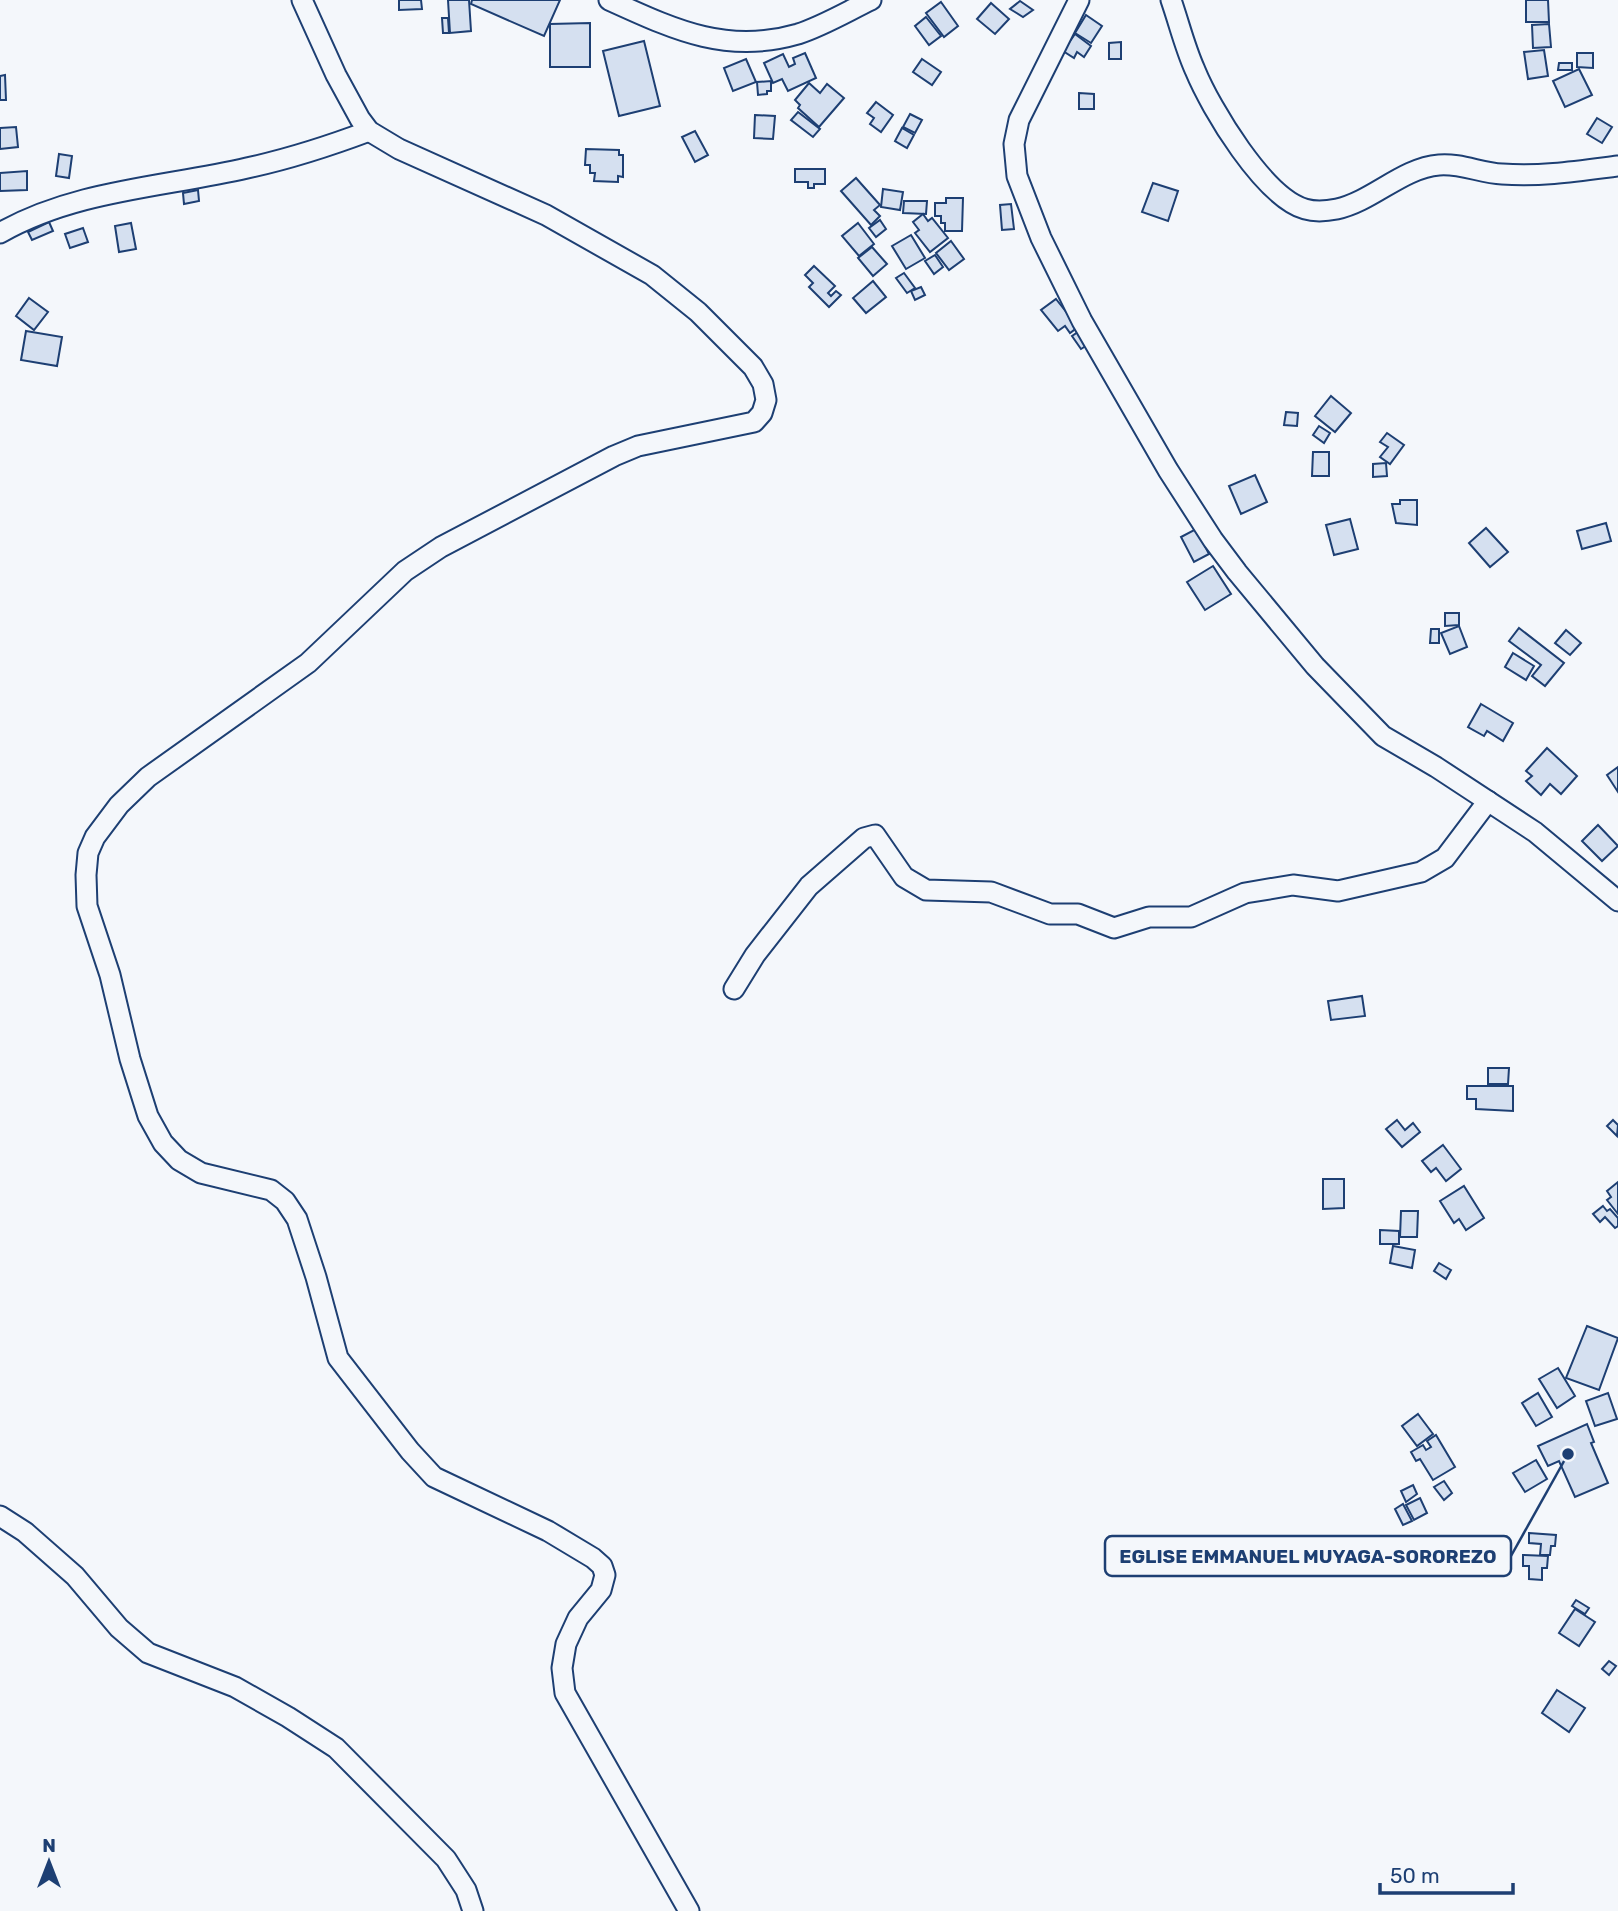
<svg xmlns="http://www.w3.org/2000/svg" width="1618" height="1911" viewBox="0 0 1618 1911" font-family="Rubik,sans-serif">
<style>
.building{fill:#d5e0f0;stroke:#1d3f73;stroke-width:2}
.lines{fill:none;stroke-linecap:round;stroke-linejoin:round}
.minor-casing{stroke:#1d3f73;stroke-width:23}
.minor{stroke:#f4f7fb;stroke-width:19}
.leader{fill:none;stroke:#1d3f73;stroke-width:2.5}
.callout-dot{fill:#1d3f73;stroke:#f4f7fb;stroke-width:2.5}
.callout{fill:#f4f7fb;stroke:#1d3f73;stroke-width:2.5}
.callout-label{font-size:19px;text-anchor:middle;font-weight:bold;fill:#1d3f73}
</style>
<rect width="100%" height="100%" fill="#f4f7fb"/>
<g class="building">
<polygon points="399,0 421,0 422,9 399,10"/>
<polygon points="448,0 469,0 471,31 450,33"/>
<polygon points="472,0 560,0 544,36 471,4"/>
<polygon points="1526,0 1548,0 1549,22 1526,22"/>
<polygon points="1020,1 1033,10 1023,17 1010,9"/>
<polygon points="941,2 958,26 944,37 926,13"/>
<polygon points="991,3 1009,19 995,34 977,19"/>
<polygon points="1086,15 1102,26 1091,43 1075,33"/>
<polygon points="926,17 941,36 929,45 915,26"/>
<polygon points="442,18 448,18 449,33 443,33"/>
<polygon points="590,23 590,67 550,67 550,24"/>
<polygon points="1549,24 1551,47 1533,48 1532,25"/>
<polygon points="1075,34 1091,46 1084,57 1077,52 1074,58 1063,51"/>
<polygon points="644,41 660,106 619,116 603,51"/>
<polygon points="1121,42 1121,59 1109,59 1109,43"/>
<polygon points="1544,50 1548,76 1528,79 1524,52"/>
<polygon points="805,53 816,78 788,91 782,79 773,83 764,63 783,54 789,67 795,64 793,58"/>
<polygon points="1577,53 1593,53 1593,68 1577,67"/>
<polygon points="746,59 756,82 733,91 724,68"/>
<polygon points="922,59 941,72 932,85 913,72"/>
<polygon points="1559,63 1572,63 1572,70 1558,70"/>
<polygon points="1579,69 1592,95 1565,107 1553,81"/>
<polygon points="5,75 6,100 0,100 0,76"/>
<polygon points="771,81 771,91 767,91 767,94 758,95 757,82"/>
<polygon points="809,83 820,93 827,84 844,98 819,127 798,108 800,105 795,100"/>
<polygon points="1079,93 1094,94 1094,109 1079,109"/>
<polygon points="876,102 893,115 881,132 870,124 874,118 867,113"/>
<polygon points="798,112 820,129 813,137 791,120"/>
<polygon points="910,114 922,120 915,133 903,127"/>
<polygon points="755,115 775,116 773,139 754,138"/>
<polygon points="1597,118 1612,127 1602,143 1587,134"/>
<polygon points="16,127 18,147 0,149 0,128"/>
<polygon points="902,128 914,135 907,148 895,141"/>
<polygon points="695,131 708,155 695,162 682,137"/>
<polygon points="586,149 619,150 619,155 623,155 623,177 618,176 618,182 594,181 595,173 590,173 590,165 585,165"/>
<polygon points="59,154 72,156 69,178 56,176"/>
<polygon points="795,169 825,169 825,184 814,184 814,188 808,188 808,182 795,182"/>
<polygon points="27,171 27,190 0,191 0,173"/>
<polygon points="856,178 880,205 874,210 880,216 871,225 841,191"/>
<polygon points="1153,183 1178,191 1168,221 1142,212"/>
<polygon points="883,189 903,192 900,210 881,207"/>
<polygon points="198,190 199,201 184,204 183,193"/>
<polygon points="946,198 963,198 962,231 945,231 945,223 941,223 941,216 935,216 935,203 946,203"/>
<polygon points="904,201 927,201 926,214 903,213"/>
<polygon points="1011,204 1014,229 1002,230 1000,205"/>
<polygon points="923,214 928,221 932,218 948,238 930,252 915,233 919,230 913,222"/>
<polygon points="880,220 886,229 876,237 869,228"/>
<polygon points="49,222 53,231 32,240 28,232"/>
<polygon points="131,223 136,249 119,252 115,226"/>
<polygon points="858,223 874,244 859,256 842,236"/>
<polygon points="83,228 88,242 70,248 65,234"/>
<polygon points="911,235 925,258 906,269 892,246"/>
<polygon points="951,241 964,259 949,270 936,253"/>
<polygon points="872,247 887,264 873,276 858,258"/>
<polygon points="935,255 943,267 934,274 925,261"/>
<polygon points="814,266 835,286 828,293 831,296 836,291 841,295 829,307 809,287 813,283 805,275"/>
<polygon points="904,273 915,288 907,293 896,278"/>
<polygon points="873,281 886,297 866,313 853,298"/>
<polygon points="921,287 925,295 915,300 911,291"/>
<polygon points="29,298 48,312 34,330 16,316"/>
<polygon points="1056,299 1078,327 1070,333 1065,326 1058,331 1041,310"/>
<polygon points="1081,330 1089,344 1081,349 1072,336"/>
<polygon points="26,331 62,337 57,366 21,360"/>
<polygon points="1331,396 1351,413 1335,432 1315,416"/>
<polygon points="1286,412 1298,413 1297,426 1284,425"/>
<polygon points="1319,426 1330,433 1324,443 1313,435"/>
<polygon points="1387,433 1404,445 1390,464 1380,457 1388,447 1380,442"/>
<polygon points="1313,452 1329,452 1329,476 1312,476"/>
<polygon points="1386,463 1387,476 1373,477 1373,464"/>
<polygon points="1255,475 1267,502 1241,514 1229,486"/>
<polygon points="1400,500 1417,500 1417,525 1396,523 1392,504 1400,504"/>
<polygon points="1350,519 1358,549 1334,555 1326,525"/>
<polygon points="1606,523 1611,541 1582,549 1577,531"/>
<polygon points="1486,528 1508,552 1490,567 1469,543"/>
<polygon points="1196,529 1209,554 1194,562 1181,537"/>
<polygon points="1213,566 1231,594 1205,610 1187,582"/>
<polygon points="1445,613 1459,613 1459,625 1445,626"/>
<polygon points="1459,626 1467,647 1450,654 1441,633"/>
<polygon points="1519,628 1564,663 1545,686 1532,676 1541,665 1509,641"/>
<polygon points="1431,629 1439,629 1439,643 1430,643"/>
<polygon points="1566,630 1581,643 1570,655 1555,643"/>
<polygon points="1513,653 1534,666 1526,680 1505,667"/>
<polygon points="1481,704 1513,723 1503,741 1487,731 1484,736 1468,727"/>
<polygon points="1547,748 1577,776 1561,794 1550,784 1541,795 1526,781 1532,776 1526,771"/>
<polygon points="1618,767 1618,792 1607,775"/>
<polygon points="1598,825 1618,846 1602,861 1582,841"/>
<polygon points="1362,996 1365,1016 1331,1020 1328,1001"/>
<polygon points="1488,1068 1509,1068 1508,1084 1488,1084"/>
<polygon points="1467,1086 1513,1086 1513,1111 1476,1109 1476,1099 1467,1099"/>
<polygon points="1397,1120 1405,1130 1413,1123 1420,1132 1402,1147 1386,1129"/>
<polygon points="1613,1120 1618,1125 1617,1136 1607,1126"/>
<polygon points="1443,1145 1461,1169 1446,1181 1436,1168 1431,1172 1422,1161"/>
<polygon points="1323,1179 1344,1179 1344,1208 1323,1209"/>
<polygon points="1618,1182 1618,1214 1607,1200 1611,1197 1607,1191"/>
<polygon points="1464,1186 1484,1218 1466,1230 1459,1219 1454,1223 1440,1201"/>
<polygon points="1603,1206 1607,1211 1610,1209 1618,1218 1618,1226 1615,1228 1605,1217 1600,1222 1593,1214"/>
<polygon points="1401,1211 1418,1211 1417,1237 1400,1237"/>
<polygon points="1380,1230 1399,1231 1399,1244 1380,1244"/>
<polygon points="1393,1246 1415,1250 1412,1268 1390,1263"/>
<polygon points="1439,1263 1451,1270 1446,1279 1434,1271"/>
<polygon points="1587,1326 1618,1338 1599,1390 1566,1378"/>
<polygon points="1558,1368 1575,1396 1557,1408 1539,1379"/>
<polygon points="1538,1393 1552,1417 1536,1426 1522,1403"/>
<polygon points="1608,1393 1617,1419 1595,1426 1586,1401"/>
<polygon points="1418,1414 1433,1434 1417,1446 1402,1426"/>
<polygon points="1587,1424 1594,1442 1591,1443 1608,1483 1575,1497 1559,1461 1548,1466 1538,1446"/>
<polygon points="1436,1435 1455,1467 1433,1480 1420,1459 1416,1461 1411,1452 1423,1445 1426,1450 1431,1447 1427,1441"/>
<polygon points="1536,1460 1547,1479 1525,1492 1513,1473"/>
<polygon points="1444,1481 1452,1493 1444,1500 1434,1487"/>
<polygon points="1413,1485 1417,1494 1406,1502 1401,1491"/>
<polygon points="1420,1498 1427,1513 1414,1520 1406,1505"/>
<polygon points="1403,1504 1412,1521 1403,1525 1395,1509"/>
<polygon points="1529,1533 1556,1535 1555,1546 1551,1546 1550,1555 1540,1555 1541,1544 1529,1543"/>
<polygon points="1523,1555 1548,1556 1547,1568 1542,1568 1542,1580 1529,1579 1529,1566 1523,1566"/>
<polygon points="1576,1600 1589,1608 1585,1614 1572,1606"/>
<polygon points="1575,1609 1595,1622 1579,1646 1559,1633"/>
<polygon points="1609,1661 1616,1666 1609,1675 1602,1669"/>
<polygon points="1557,1690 1585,1708 1569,1732 1542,1713"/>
</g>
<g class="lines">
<defs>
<g id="minor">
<polyline points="302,0 336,75 360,119 369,131 399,149 546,215 652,275 698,312 753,367 763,384 766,400 762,413 754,422 638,446 614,456 441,547 405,571 308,663 148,777 119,805 95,837 88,853 86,875 87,906 110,975 130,1059 148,1116 163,1143 179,1160 201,1173 271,1190 285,1201 297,1219 316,1277 338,1358 410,1451 434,1477 548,1531 593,1558 602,1566 605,1575 601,1590 578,1618 566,1644 562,1668 565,1693 689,1911"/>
<path d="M609,0C673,29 726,55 798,34C823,26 848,11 871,0"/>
<polyline points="1079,0 1019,120 1014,144 1017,176 1041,238 1082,321 1168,470 1213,540 1237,572 1315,666 1383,736 1436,767 1535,832 1618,901"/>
<path d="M1171,0C1179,23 1185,48 1195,70C1211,109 1264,197 1305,209C1315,212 1327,211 1337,209C1373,201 1402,168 1439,165C1460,163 1481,173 1502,174C1541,177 1579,171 1618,166"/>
<path d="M0,233C75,190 165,187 247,168C289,159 329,146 369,131"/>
<polyline points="734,989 755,955 809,886 864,838 875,835 904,877 926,890 991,892 1050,914 1078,914 1114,928 1149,917 1191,917 1245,893 1293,885 1338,891 1421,872 1445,858 1488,801"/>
<polyline points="0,1516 25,1532 75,1576 119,1628 148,1653 235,1687 288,1717 336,1748 446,1859 466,1890 473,1911"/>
</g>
</defs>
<use href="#minor" class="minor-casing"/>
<use href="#minor" class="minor"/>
</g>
<path class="leader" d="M1568 1454L1511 1556"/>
<circle class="callout-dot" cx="1568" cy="1454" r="7"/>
<rect class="callout" x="1105" y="1536" width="406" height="40" rx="7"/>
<g class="callout-label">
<text x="1308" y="1563">EGLISE EMMANUEL MUYAGA-SOROREZO</text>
</g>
<g transform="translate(49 1862)" stroke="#f4f7fb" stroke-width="5" paint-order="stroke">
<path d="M0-5L12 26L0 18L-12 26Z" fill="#1d3f73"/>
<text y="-10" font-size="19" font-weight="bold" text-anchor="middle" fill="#1d3f73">N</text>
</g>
<path d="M1380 1883v10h133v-10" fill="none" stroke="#1d3f73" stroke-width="3.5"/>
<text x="1390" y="1883" font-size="21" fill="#1d3f73" stroke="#f4f7fb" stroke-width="5" paint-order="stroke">50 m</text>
</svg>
